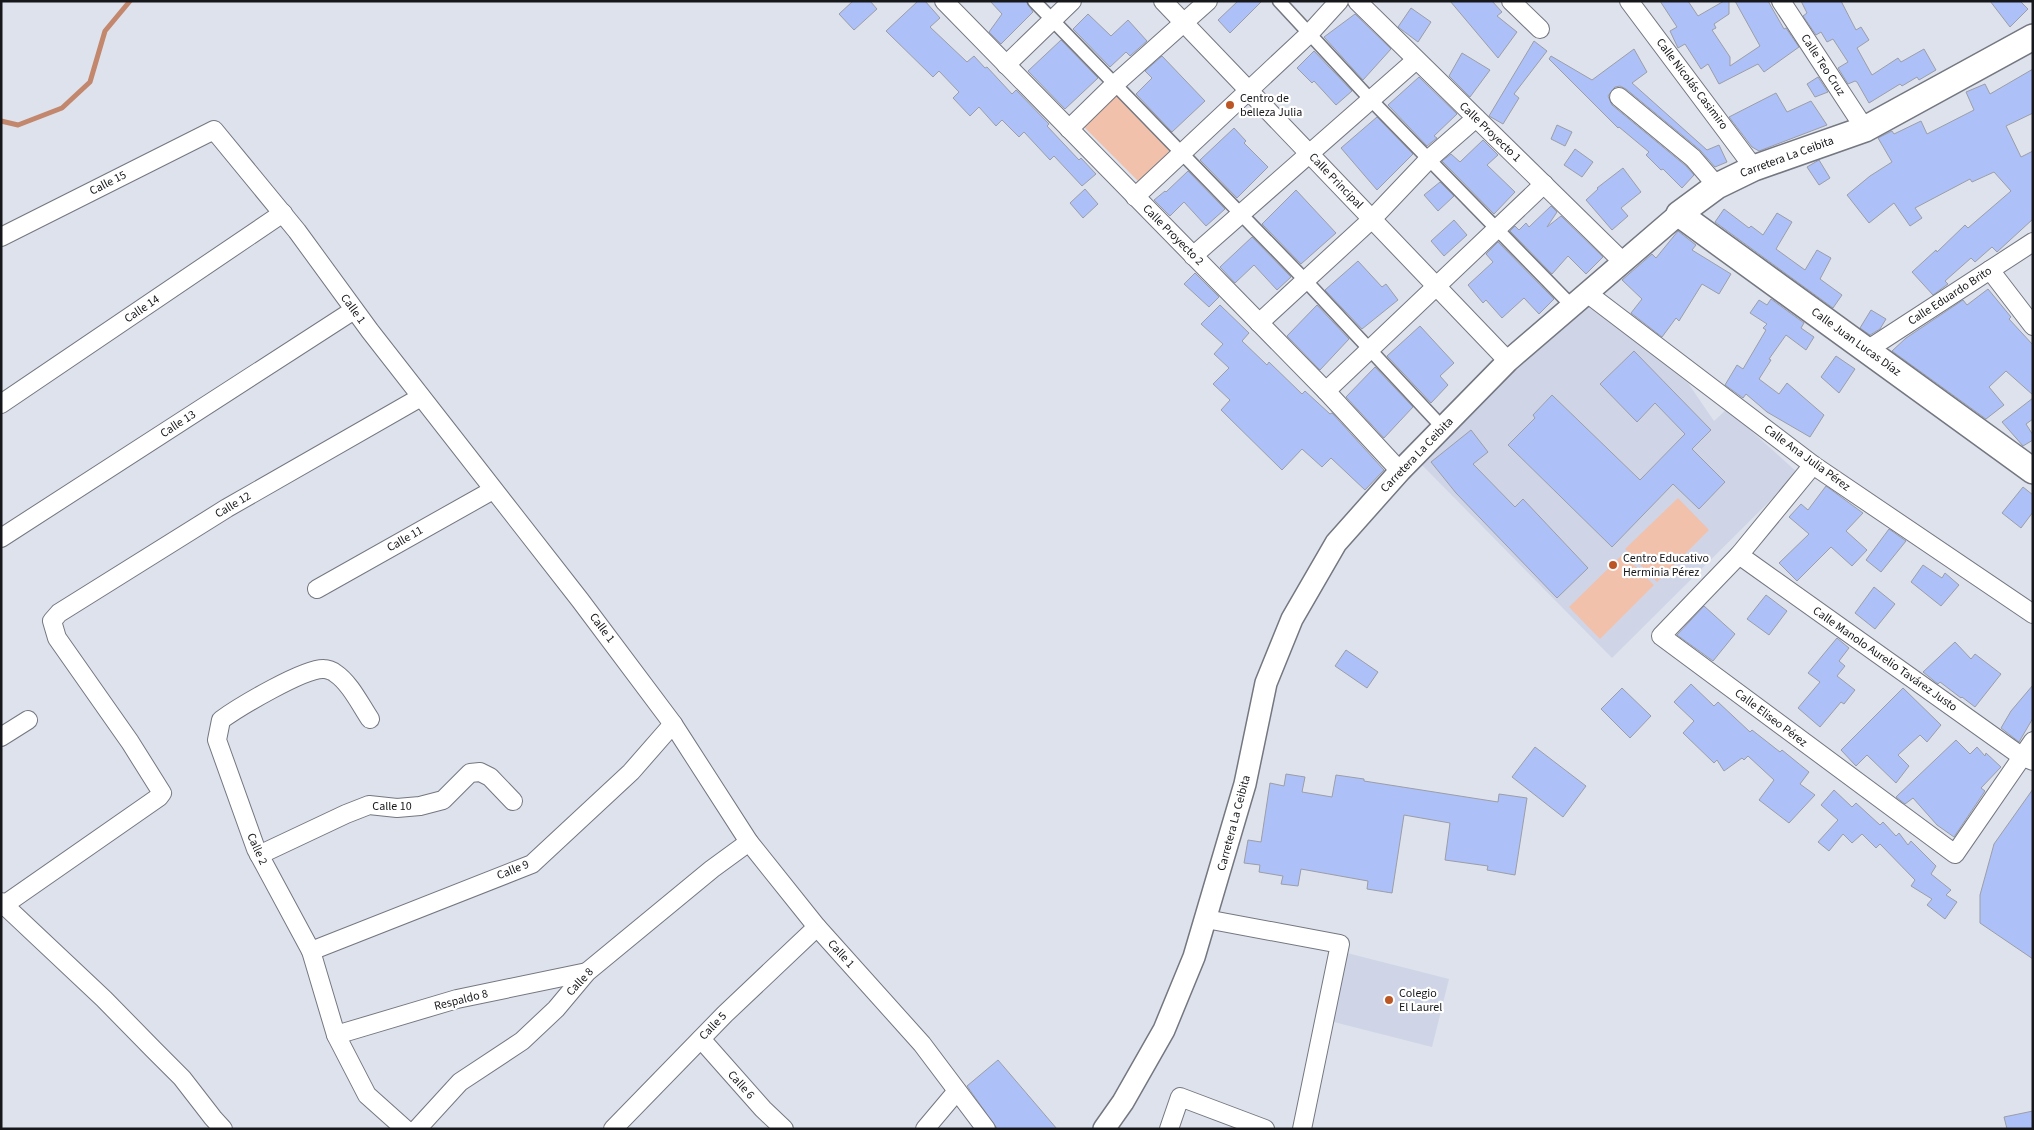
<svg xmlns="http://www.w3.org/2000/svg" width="2034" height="1130" viewBox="0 0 2034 1130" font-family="'Source Sans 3',sans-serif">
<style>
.built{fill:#cfd5e6}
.pitch{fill:#f1c1ac}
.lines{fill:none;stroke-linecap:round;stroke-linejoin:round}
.stream{stroke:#c2876d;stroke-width:5}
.building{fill:#aec0f8;stroke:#9b9ea7}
.pedestrian-casing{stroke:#747780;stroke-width:15}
.minor-casing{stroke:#747780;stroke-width:20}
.tertiary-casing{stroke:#747780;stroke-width:24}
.secondary-casing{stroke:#747780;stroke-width:28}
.pedestrian{stroke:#fff;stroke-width:12}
.minor{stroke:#fff;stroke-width:18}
.tertiary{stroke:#fff;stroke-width:21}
.secondary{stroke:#fff;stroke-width:25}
.poi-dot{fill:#bc5725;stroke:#fff;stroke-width:2}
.labels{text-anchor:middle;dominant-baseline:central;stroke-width:4.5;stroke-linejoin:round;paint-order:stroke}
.street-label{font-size:12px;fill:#16171a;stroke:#fff}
.poi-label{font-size:12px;fill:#16171a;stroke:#fff;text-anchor:start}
</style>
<rect width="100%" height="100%" fill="#dee2ec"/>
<g class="built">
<polygon points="1587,303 1688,383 1714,421 1727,409 1798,473 1612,658 1420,463 1495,386"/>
<polygon points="1347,953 1449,979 1432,1047 1330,1021"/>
</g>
<g class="pitch">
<polygon points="1116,90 1173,150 1141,184 1083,126"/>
<polygon points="1678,498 1709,530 1657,582 1625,549"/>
<polygon points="1623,554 1654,585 1600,639 1569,607"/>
</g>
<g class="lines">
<polyline class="stream" points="1,121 18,125 62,108 90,82 105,31 130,1"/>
</g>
<g class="building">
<polygon points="853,1 870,1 877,9 854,30 839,14"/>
<polygon points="918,1 925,1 940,18 930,27 967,62 974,56 985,68 987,67 1012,94 1016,90 1049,124 1047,126 1079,160 1081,158 1096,174 1082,186 1054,156 1050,160 1024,132 1019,137 1002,120 996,126 979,107 970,116 953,98 959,92 939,71 933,77 886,31"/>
<polygon points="990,1 1026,1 1033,12 1001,44 989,32 1002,14"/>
<polygon points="1238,1 1262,1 1230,33 1218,20"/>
<polygon points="1450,1 1492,1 1502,12 1497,16 1517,32 1498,58"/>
<polygon points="1660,1 1688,1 1698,16 1724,1 1729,1 1729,14 1714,24 1716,28 1712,30 1730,57 1730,66 1760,46 1735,1 1768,1 1784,29 1786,28 1799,47 1764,72 1758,64 1719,84 1708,64 1701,69 1685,44 1678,48 1670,31 1677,27"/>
<polygon points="1801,1 1841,1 1856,30 1861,27 1869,40 1857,48 1872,75 1898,58 1901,62 1924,49 1936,70 1919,80 1917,77 1902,86 1900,84 1869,103 1857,82 1855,81 1848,84 1838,68 1848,62 1833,39 1827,42 1821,32 1816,35 1803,16 1807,13"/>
<polygon points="1990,1 2020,1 2028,9 2010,27"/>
<polygon points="1411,8 1431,22 1418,42 1398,27"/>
<polygon points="1088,14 1111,36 1128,20 1147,41 1130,56 1126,52 1110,67 1073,29"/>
<polygon points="1355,14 1391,49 1363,80 1324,37"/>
<polygon points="1061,40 1098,78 1065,109 1028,71"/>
<polygon points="1534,41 1547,51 1514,94 1519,98 1503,124 1489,116"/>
<polygon points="1634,49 1647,72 1632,83 1707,150 1719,145 1727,162 1715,167 1700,150 1626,89 1620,86 1615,87 1608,96 1612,105 1686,166 1694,175 1682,188 1663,169 1661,170 1646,155 1649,152 1619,127 1618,128 1549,59 1551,56 1592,80"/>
<polygon points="1314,51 1352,91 1336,105 1314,81 1312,83 1297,68"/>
<polygon points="1462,53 1490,70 1470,97 1449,76"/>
<polygon points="1162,56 1205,101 1172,132 1136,94 1152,78 1145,71"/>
<polygon points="2033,69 2033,113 2006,126 2021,157 2033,151 2033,219 1997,252 1992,247 1975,262 1971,258 1945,281 1948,284 1933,295 1912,272 1936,250 1937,252 1965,225 1968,228 2011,191 1994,172 1972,182 1970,179 1915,208 1922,218 1910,226 1894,203 1869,223 1847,195 1870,176 1892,162 1878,138 1892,131 1894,134 1921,121 1927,134 1974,110 1966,92 1985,84 1990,94"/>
<polygon points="1419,77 1457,114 1434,136 1437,138 1427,146 1388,105"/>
<polygon points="1818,77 1828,92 1815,97 1807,84"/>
<polygon points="1776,93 1787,112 1811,101 1827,125 1759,151 1752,147 1729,117"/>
<polygon points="1377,117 1413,154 1377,190 1341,148"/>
<polygon points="1557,125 1572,132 1565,146 1551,139"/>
<polygon points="1234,128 1246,141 1244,143 1268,167 1237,198 1200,160"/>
<polygon points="1483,140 1498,155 1487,165 1515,192 1494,214 1442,161 1451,154 1460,162"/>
<polygon points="1575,149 1593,162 1582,177 1564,165"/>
<polygon points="1819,160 1830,178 1819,185 1807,167"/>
<polygon points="1623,168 1641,192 1621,208 1628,216 1612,230 1586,200 1598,189 1597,188"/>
<polygon points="1188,171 1225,209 1206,226 1184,202 1170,216 1154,200 1165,191 1166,192"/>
<polygon points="1440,182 1454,196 1438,211 1424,195"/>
<polygon points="1085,189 1098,204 1083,218 1070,203"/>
<polygon points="1296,190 1336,233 1301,264 1262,224"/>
<polygon points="1551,206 1557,212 1547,227 1561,216 1603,257 1586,274 1568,256 1552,274 1510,231 1515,226 1519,230 1526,223 1529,227"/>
<polygon points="1724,209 1749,228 1751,226 1763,235 1777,213 1792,222 1776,249 1805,270 1817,250 1831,258 1820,279 1842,295 1833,308 1715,222"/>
<polygon points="1454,220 1467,235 1444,256 1431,241"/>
<polygon points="1678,231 1696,245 1692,250 1731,274 1719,294 1702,284 1679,321 1676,318 1662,337 1631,313 1642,299 1622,280 1652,254 1656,258"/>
<polygon points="1252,237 1291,277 1277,290 1254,265 1235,283 1220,267"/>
<polygon points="1498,242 1554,299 1539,314 1524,298 1502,318 1486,300 1483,303 1468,285 1493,262 1486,254"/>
<polygon points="1358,261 1382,287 1386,284 1398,300 1362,329 1325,290"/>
<polygon points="1195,273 1219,297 1209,307 1184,284"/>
<polygon points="1988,289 2011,317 2009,319 2033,345 2033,395 2006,371 1989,387 2004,405 1986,419 1892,351 1906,338 1963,300 1967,305"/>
<polygon points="1771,299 1804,323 1801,328 1814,337 1806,350 1786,335 1769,359 1771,360 1759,379 1779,394 1787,383 1824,415 1810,437 1767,412 1746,394 1743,398 1725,385 1737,365 1743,369 1766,330 1763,328 1767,324 1750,313 1759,300 1767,305"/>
<polygon points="1220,305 1249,333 1242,341 1267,365 1269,362 1302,394 1305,391 1330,414 1332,413 1384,470 1365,490 1331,458 1322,467 1302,449 1282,470 1221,410 1230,400 1213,384 1229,368 1214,354 1223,344 1201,324"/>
<polygon points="1317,305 1349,339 1320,370 1287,336"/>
<polygon points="1871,310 1886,319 1880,329 1870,335 1860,328"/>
<polygon points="1420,326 1454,363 1440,376 1448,385 1431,403 1387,356"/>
<polygon points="1634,351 1711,430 1692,449 1725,482 1699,509 1673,484 1612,547 1508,445 1535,418 1533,415 1552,395 1640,480 1685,434 1655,403 1637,422 1600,384"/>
<polygon points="1836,356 1855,369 1839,393 1821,377"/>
<polygon points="1375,367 1413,407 1384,438 1346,397"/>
<polygon points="2033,398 2033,419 2026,424 2033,435 2033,440 2023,446 2002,422"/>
<polygon points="1471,430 1488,452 1473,464 1515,507 1523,499 1588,568 1557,598 1456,493 1431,462"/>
<polygon points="1826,486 1863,513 1846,531 1867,550 1852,566 1831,547 1797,581 1779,563 1809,534 1789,517 1801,504 1808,510"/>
<polygon points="2023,487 2033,495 2033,512 2021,528 2002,513"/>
<polygon points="1889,529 1906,541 1881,572 1866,560"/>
<polygon points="1923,565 1942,578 1945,573 1959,585 1941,606 1911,582"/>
<polygon points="1874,587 1895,604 1875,629 1855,613"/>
<polygon points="1766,595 1787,611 1769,635 1747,619"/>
<polygon points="1704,606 1735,634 1713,661 1677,635"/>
<polygon points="1837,638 1849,648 1839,661 1845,666 1837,676 1855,690 1844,704 1841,702 1820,727 1798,708 1820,682 1808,673"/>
<polygon points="1955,642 1971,659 1975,654 2001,674 1975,707 1962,697 1961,698 1940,682 1938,684 1923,672"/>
<polygon points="1346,650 1378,672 1367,688 1335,666"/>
<polygon points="1691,684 1714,706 1718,702 1750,732 1752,730 1780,752 1782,750 1809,772 1800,784 1815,795 1789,823 1759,800 1774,780 1748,756 1744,760 1742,758 1724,771 1717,760 1714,763 1683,733 1694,721 1674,702"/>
<polygon points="2033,685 2033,718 2019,742 2001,728 2011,711"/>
<polygon points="1622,688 1651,716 1630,738 1601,709"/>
<polygon points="1903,688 1941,725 1927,742 1920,735 1898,755 1909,766 1896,783 1867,755 1856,766 1841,750"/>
<polygon points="1956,740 1970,754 1977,747 1985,756 1986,753 2001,767 1981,788 1985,791 1954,837 1937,825 1913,798 1905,804 1896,797"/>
<polygon points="1535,747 1586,786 1563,817 1512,777"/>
<polygon points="1286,774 1305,777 1302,792 1332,797 1336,775 1364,779 1364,781 1498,802 1499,794 1527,798 1515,875 1487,870 1488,866 1445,860 1450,823 1404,815 1392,893 1367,889 1368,881 1301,869 1298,886 1281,884 1283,876 1259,872 1260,865 1244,863 1248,840 1261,842 1270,783 1284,786"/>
<polygon points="2033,789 2033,959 1980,923 1980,895 1994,844"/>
<polygon points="1834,790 1852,807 1856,803 1880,825 1883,822 1896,836 1899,833 1908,845 1911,841 1936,866 1931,874 1951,890 1946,895 1957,902 1945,919 1927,905 1932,899 1911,886 1915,880 1880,844 1876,848 1862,834 1852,843 1843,834 1829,851 1818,842 1838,820 1821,805"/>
<polygon points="998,1060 1057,1129 998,1129 996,1127 967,1086"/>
<polygon points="2033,1111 2033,1129 2007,1129 2004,1117"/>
</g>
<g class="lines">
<defs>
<g id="pedestrian">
<polyline points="1034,1 1305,280 1443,428"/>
<polyline points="1279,1 1371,100 1572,306"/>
</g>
<g id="minor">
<polyline points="944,1 1326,391 1400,471"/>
<polyline points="1163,1 1508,361"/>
<polyline points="1357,1 1623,262"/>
<polyline points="1511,1 1540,29"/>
<polyline points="1629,1 1754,168"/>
<polyline points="1781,1 1865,129"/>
<polyline points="1006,65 1072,1"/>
<polyline points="1619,97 1693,158 1717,186"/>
<polyline points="1069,129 1115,84 1208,1"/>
<polyline points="1135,197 1309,34 1339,1"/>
<polyline points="1,237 214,130 297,231 370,331 580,600 673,724 749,842 817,927 922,1044 986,1129"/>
<polyline points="1193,256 1416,60"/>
<polyline points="1990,270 2033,326"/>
<polyline points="1587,293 1813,465 2033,614"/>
<polyline points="1259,323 1372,219 1429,159 1476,118"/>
<polyline points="1867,350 2033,242"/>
<polyline points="1326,391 1544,184"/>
<polyline points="1,404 283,213"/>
<polyline points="1813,465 1739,555 1661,636 1955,854 2033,741"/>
<polyline points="1,538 354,310"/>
<polyline points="1739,555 2021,756 2033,761"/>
<polyline points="317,589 493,490"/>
<path d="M370,719C360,704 350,683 335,673C333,671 327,669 324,669C304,668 239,707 221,720L217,740L256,849L311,951L336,1035L367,1095L405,1129"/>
<polyline points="1,737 28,720"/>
<polyline points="259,855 346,814 369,805 397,808 420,806 443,800 470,773 480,772 490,777 513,801"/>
<polyline points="1,902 104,999 154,1050 182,1078 213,1118 223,1129"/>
<polyline points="1,907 159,797 162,793 130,742 57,638 52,621 59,613 227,508 421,397"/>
<polyline points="1206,919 1340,944 1302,1129"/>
<polyline points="311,951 532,864 631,772 673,724"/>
<polyline points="336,1035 457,999 587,972"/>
<polyline points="701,1039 763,1109 784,1129"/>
<polyline points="417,1129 460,1082 522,1041 556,1009 587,972 712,869 749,842"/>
<polyline points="613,1129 725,1014 817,927"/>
<polyline points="925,1129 957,1091"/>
<polyline points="1169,1129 1180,1097 1265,1129"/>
</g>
<polyline id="tertiary" points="1104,1129 1123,1102 1164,1030 1194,957 1245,784 1266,683 1292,619 1336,543 1400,471 1508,361 1679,214"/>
<polyline id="secondary" points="2033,37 1865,129 1754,168 1717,186 1679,214 2033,471"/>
</defs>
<use href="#pedestrian" class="pedestrian-casing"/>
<use href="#minor" class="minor-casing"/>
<use href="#tertiary" class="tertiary-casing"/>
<use href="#secondary" class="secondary-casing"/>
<use href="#pedestrian" class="pedestrian"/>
<use href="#minor" class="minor"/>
<use href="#tertiary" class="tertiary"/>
<use href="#secondary" class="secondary"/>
</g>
<g class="poi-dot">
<circle cx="1230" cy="105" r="5"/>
<circle cx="1613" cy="565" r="5"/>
<circle cx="1389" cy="1000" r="5"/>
</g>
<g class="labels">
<g class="street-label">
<text transform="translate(1823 65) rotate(57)">Calle Teo Cruz</text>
<text transform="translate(1692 84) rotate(53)">Calle Nicolás Casimiro</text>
<text transform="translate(1490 132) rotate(44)">Calle Proyecto 1</text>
<text transform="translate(1787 157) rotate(-20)">Carretera La Ceibita</text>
<text transform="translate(1336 181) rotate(46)">Calle Principal</text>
<text transform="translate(108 183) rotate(-27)">Calle 15</text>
<text transform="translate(1173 235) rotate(45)">Calle Proyecto 2</text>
<text transform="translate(1950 296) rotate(-33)">Calle Eduardo Brito</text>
<text transform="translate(142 309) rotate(-34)">Calle 14</text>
<text transform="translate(353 309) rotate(54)">Calle 1</text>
<text transform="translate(1856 342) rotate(36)">Calle Juan Lucas Díaz</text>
<text transform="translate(178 424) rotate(-33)">Calle 13</text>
<text transform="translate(1417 455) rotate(-46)">Carretera La Ceibita</text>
<text transform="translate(1807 458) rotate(36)">Calle Ana Julia Pérez</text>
<text transform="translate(233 505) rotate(-31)">Calle 12</text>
<text transform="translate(405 539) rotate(-30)">Calle 11</text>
<text transform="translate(602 628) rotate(53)">Calle 1</text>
<text transform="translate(1885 659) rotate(35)">Calle Manolo Aurelio Tavárez Justo</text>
<text transform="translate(1771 718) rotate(37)">Calle Eliseo Pérez</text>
<text x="392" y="806">Calle 10</text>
<text transform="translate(1234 823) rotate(-75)">Carretera La Ceibita</text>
<text transform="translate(257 849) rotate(66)">Calle 2</text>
<text transform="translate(513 870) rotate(-22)">Calle 9</text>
<text transform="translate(841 954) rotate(48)">Calle 1</text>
<text transform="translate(580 982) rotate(-47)">Calle 8</text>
<text transform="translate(461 1000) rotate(-14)">Respaldo 8</text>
<text transform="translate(713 1026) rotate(-46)">Calle 5</text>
<text transform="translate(741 1085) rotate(48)">Calle 6</text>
</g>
<g class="poi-label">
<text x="1240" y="98">Centro de<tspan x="1240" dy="14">belleza Julia</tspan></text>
<text x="1623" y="558">Centro Educativo<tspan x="1623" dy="14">Herminia Pérez</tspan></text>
<text x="1399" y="993">Colegio<tspan x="1399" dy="14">El Laurel</tspan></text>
</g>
</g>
<rect width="2034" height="1130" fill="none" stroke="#16171a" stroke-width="5"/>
</svg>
